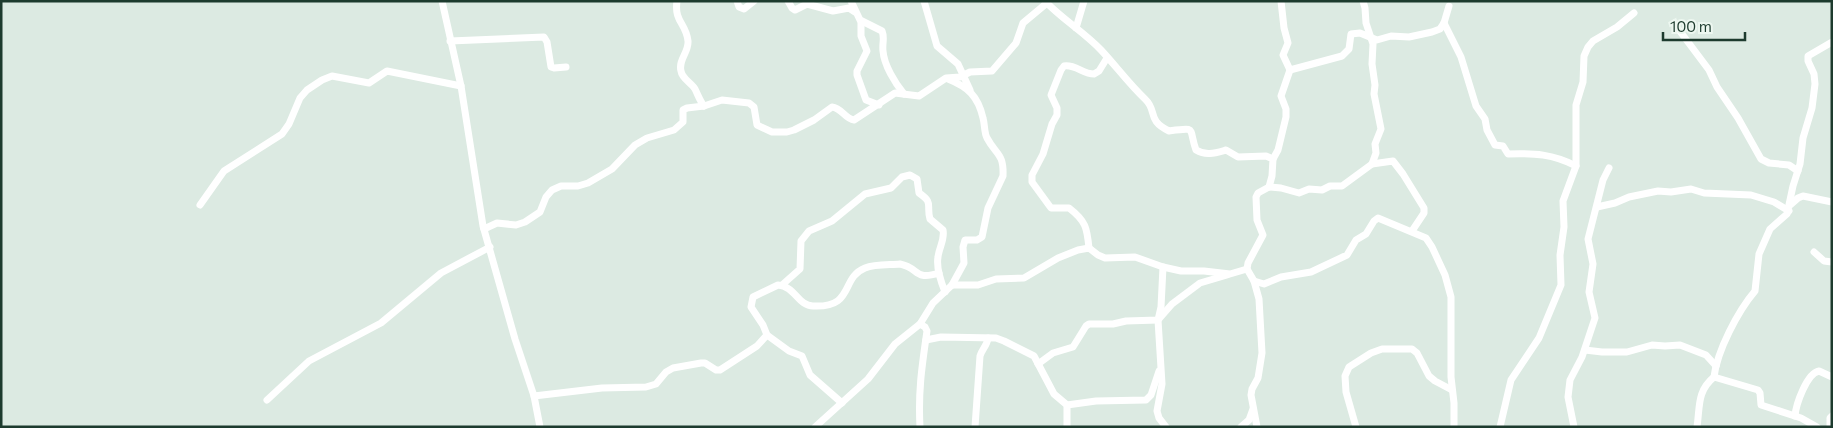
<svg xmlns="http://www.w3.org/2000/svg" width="1833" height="428" viewBox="0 0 1833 428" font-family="Commissioner,sans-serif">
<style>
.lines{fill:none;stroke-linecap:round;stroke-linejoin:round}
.minor{stroke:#fff;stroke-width:7}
</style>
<rect width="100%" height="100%" fill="#dceae2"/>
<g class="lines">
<g class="minor">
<polyline points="442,1 461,86 483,226 515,339 534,396 540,427"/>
<path d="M677,1C674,22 686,23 688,41C689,52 678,60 681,71C682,79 691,82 695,89C698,95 700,101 704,106"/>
<polyline points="737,1 739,7 744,9 754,1"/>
<polyline points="788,1 792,8 795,10 807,4 833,11 849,8 855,12"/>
<path d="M851,1L860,20L882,31C885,38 882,43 883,51C884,65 895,83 904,94"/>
<polyline points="924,1 937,46 958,64 970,90"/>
<path d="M1045,1C1062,19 1084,32 1101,50C1116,66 1129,84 1145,99C1158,111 1146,120 1169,131C1198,127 1188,128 1196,150C1206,156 1215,153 1226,150L1238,157L1266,156L1273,159L1272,176L1269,187L1258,193L1256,197L1257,220L1263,235L1248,263L1247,269L1254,281L1259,299L1262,353L1258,378L1252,389L1251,395L1257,427"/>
<polyline points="1363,1 1365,8 1366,23 1373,44 1372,64 1375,85 1374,94 1381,129 1375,144 1376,153 1372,164"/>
<polyline points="861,21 861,36 867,51 857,71 857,75 866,100 879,105"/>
<path d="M1444,23L1461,57L1476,106L1485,119L1487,130L1495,145L1503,146L1508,154C1534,153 1553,154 1576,166"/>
<polyline points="1076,28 1084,1"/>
<polyline points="1679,30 1709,70 1717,87 1738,118 1761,159 1769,163 1789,165 1798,171"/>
<polyline points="450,41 544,37 547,42 551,67 554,68 566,67"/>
<polyline points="1290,70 1342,56 1349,49 1351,34 1360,33 1377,40 1391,36 1409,37 1432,32 1440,29 1444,23 1449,6"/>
<path d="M948,79C968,87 978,96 983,118C985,125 984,132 987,138C996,155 1004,153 1003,176L988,208L982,237L977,240H965L963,247L964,263L952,285"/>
<polyline points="1273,159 1278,150 1286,117 1286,109 1281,96 1290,70 1283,55 1288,43 1284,28 1281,1"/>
<polyline points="1269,187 1281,188 1299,193 1309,189 1322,190 1330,186 1342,186 1372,164 1393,161 1403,174 1424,208 1424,213 1412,231"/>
<polyline points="200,205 224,171 282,134 289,124 300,98 307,90 322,80 332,76 369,83 387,71 461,86"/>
<polyline points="1790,205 1798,198 1803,196 1832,202"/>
<polyline points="1597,207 1615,203 1629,197 1658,191 1671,192 1691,189 1704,193 1751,195 1774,202 1789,211"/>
<path d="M484,229L497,223L516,225L525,222L540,212L546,197L552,190L561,186H578L588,183L612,169L635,145L647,138L674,130L683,122V110L687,108L704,106L722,100L749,103L754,107L757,125L772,132H787L794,130L814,120L832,107C842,108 845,119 854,120L895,93L919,96L946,78L960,77L970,72L992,71L1016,43L1023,23L1047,3"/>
<path d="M1089,248C1087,228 1086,221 1069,208H1051L1032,182V175L1043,154L1052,124L1057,115V108L1051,95L1061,70L1064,66C1075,64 1083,74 1094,74L1099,71L1107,58"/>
<polyline points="1814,252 1824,261 1832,262"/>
<polyline points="1163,267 1161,307 1158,320 1162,384 1157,411 1159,418 1166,427"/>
<polyline points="1254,281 1264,284 1281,277 1311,272 1347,255 1356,240 1366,234 1374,221 1378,218 1426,238 1432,247 1445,275 1451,297 1451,377 1454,403 1454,427"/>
<path d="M782,285L800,269L801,241L809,231L832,221L865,194L891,188L902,177L910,175L917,179L919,193C934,203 926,205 930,219L943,230C945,240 939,247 938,257C936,268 941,282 945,292"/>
<path d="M920,324L925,327L927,331C922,366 918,391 920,427"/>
<polyline points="926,340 941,337 996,338 1004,341 1034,356 1054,394 1067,405 1067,427"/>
<polyline points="1585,350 1602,352 1627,352 1652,345 1665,346 1680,345 1706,355 1716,366"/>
<polyline points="1038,364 1053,353 1073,347 1086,326 1089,324 1113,324 1126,321 1158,320 1172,304 1200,283 1227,275"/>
<path d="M1714,377C1717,351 1738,311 1755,291L1759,254L1770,229L1787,214L1793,186L1800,164L1803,138L1812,108L1815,84L1814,74L1808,61V56L1832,42"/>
<polyline points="534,396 602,388 646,387 656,384 666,372 673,368 701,363 705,363 716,370 720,370 757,346 767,335"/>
<polyline points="267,400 309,361 381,323 441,273 490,247"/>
<path d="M842,403L810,375L802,356L789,351L767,335L763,325L751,307L753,297L778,285C795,286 798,306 813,306C855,308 840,278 865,268C875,264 890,265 900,264C920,268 913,281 939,273"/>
<polyline points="1067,405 1096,401 1146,400 1151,395 1159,371"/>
<path d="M1795,416C1796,404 1807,373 1819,371L1832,377"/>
<polyline points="815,427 868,379 895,344 920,324 933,303 952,285 978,285 996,279 1024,278 1058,258 1078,250 1089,248 1098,255 1105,258 1135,257 1163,267 1181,271 1204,271 1230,274 1247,269"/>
<path d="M975,427L980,356C982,349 987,346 988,338"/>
<polyline points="1241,427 1249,420 1253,409"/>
<polyline points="1356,427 1346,392 1345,376 1349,367 1371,353 1382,349 1412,349 1417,353 1429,376 1435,381 1452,390"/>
<polyline points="1500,427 1511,380 1539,338 1561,285 1560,255 1564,227 1563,201 1576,166 1576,105 1583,82 1584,56 1588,47 1593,41 1617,27 1634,13"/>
<polyline points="1574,427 1568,397 1570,380 1582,357 1595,318 1589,292 1593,264 1588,239 1603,180 1609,168"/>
<path d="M1697,427C1700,406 1697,391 1714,377L1758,390L1760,393L1761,405L1801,418L1817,427"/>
<polyline points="1830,427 1830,418 1832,416"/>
</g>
</g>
<rect width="1833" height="428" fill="none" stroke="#1d3b2e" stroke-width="5"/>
<path d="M1663 32v8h82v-8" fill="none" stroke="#1d3b2e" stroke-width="2.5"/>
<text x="1670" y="32" font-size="15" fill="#1d3b2e" stroke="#edf7f0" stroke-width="4" paint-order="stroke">100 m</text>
</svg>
